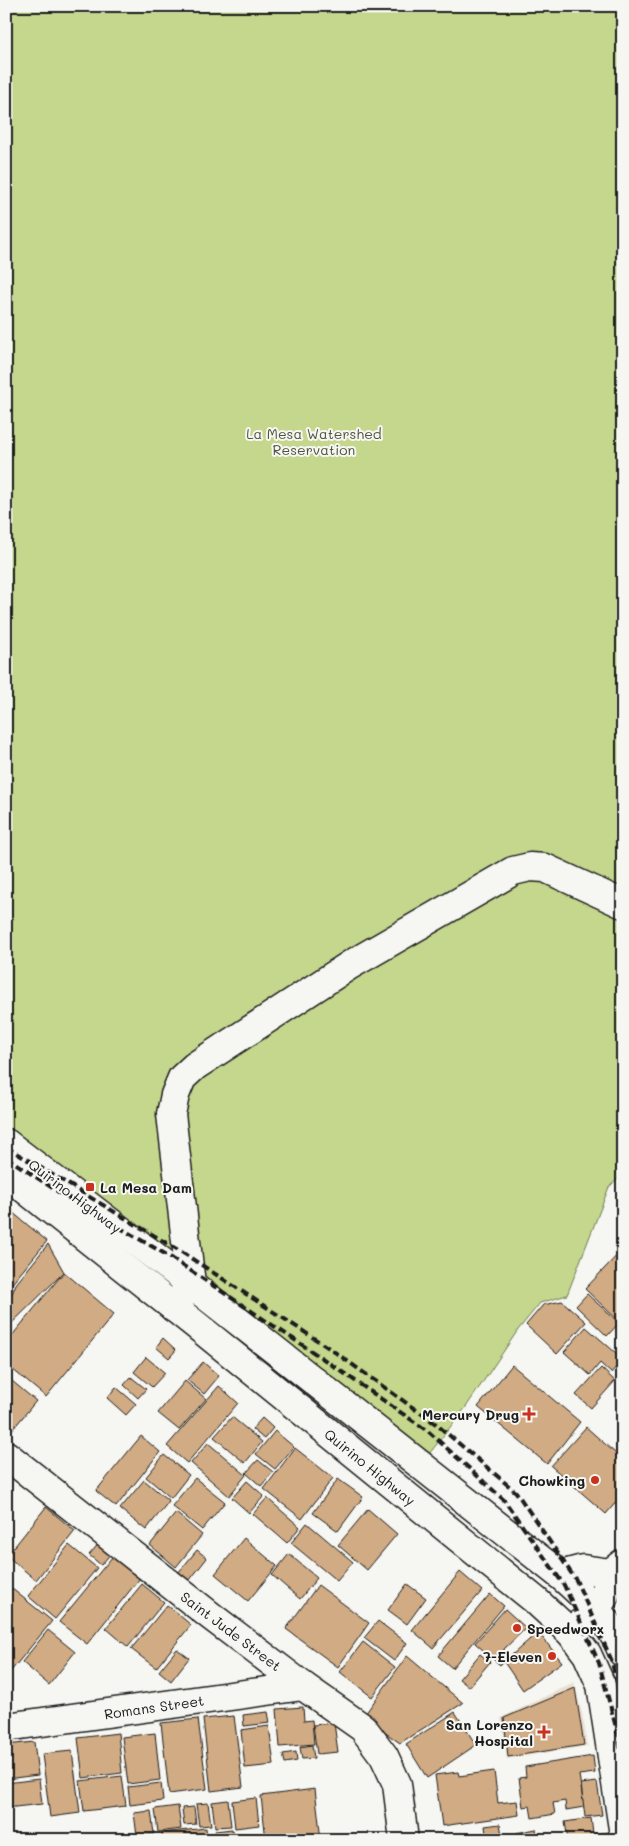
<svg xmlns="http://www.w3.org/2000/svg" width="629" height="1846" viewBox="0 0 629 1846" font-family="Mali,sans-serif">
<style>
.built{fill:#ebe0d1}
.green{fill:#c4d78d;stroke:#707a54}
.building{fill:#d1ab83;stroke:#1c1c1c}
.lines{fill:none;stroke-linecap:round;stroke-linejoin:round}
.minor-casing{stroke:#1c1c1c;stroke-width:31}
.major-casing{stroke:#1c1c1c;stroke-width:31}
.minor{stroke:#f6f6f2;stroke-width:28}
.major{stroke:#f6f6f2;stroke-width:28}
.rail{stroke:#1c1c1c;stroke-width:4;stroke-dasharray:8 4;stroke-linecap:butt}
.poi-dot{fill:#c8321e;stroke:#f6f6f2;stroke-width:2}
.labels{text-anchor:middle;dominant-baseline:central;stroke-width:4;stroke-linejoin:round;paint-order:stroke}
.park-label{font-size:14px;fill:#4e543e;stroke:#f6f6f2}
.poi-label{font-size:14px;font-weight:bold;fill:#1c1c1c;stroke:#f6f6f2;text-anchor:end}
.street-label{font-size:14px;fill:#1c1c1c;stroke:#f6f6f2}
</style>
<rect width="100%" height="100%" fill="#f6f6f2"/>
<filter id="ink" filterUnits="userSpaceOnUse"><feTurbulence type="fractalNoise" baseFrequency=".02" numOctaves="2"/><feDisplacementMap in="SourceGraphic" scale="10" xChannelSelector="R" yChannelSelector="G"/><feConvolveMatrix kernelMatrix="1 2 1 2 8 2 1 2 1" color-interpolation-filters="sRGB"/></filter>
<g filter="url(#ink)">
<polygon class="built" points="574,1682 582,1713 588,1746 507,1759 501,1718"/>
<polygon class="green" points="6,6 623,6 623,1174 609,1187 567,1295 540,1303 518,1330 466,1407 429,1454 188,1264 6,1143"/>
<g class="building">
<polygon points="6,1207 47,1241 6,1291"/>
<polygon points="48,1244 64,1272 12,1323 6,1318 6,1308 16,1284"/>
<polygon points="623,1249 623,1325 585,1289"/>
<polygon points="64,1272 114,1314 46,1397 6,1364 6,1343"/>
<polygon points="587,1294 619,1323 607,1336 576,1306"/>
<polygon points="562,1301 586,1322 557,1354 526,1325 543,1305"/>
<polygon points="586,1327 623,1359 611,1373 600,1363 590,1375 564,1352"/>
<polygon points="163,1338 176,1350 169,1358 156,1347"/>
<polygon points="146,1357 165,1373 152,1387 134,1372"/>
<polygon points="203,1362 219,1376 204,1394 187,1380"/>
<polygon points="512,1365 580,1422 547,1464 478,1407"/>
<polygon points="601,1368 615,1381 591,1408 576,1395"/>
<polygon points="6,1376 36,1401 13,1429 6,1424"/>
<polygon points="131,1377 146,1389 138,1398 124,1385"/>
<polygon points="185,1381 206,1399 179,1430 158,1413"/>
<polygon points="219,1386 238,1403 187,1463 167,1446"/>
<polygon points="116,1387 136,1404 126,1415 107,1398"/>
<polygon points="232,1417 262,1442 245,1463 214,1437"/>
<polygon points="262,1418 273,1428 264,1439 252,1429"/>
<polygon points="586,1427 623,1460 623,1494 606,1514 551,1466"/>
<polygon points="275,1431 294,1447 275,1469 256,1454"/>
<polygon points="141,1436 160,1452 116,1507 96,1491"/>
<polygon points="208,1443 246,1475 229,1496 191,1463"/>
<polygon points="295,1448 333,1478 302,1519 264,1489"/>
<polygon points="164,1455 189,1475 171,1498 146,1477"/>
<polygon points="258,1460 273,1472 261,1486 246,1473"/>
<polygon points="195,1478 225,1502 202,1530 172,1506"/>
<polygon points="338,1479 363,1497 338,1531 313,1513"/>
<polygon points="144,1480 169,1501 146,1530 120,1509"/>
<polygon points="247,1481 264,1496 249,1513 232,1498"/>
<polygon points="267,1498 300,1527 287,1543 253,1514"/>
<polygon points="46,1507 75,1531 36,1580 7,1556"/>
<polygon points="368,1509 397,1534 367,1570 338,1545"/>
<polygon points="176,1513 202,1535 176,1567 150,1545"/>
<polygon points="307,1523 353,1562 337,1581 291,1543"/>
<polygon points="244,1538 277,1566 248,1601 215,1574"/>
<polygon points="101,1541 113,1551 101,1565 89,1555"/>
<polygon points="69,1545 97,1568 55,1619 28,1596"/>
<polygon points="197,1550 207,1558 189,1581 178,1573"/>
<polygon points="289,1554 317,1578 300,1599 272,1575"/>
<polygon points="113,1556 140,1578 87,1644 59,1622"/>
<polygon points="460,1572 482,1591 433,1648 412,1630"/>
<polygon points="6,1584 52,1621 6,1677"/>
<polygon points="142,1584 164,1602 128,1647 106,1628"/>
<polygon points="407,1584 426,1598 407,1624 388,1610"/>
<polygon points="318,1585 369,1623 338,1667 286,1629"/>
<polygon points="490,1594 504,1606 452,1668 438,1656"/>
<polygon points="167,1605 191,1625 156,1668 131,1649"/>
<polygon points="505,1609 526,1628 504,1649 504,1661 500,1665 475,1643"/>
<polygon points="378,1621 407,1643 394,1661 364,1638"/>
<polygon points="48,1630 75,1652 49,1685 22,1662"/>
<polygon points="538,1632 562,1662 523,1690 504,1662"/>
<polygon points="363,1642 395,1667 372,1697 340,1672"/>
<polygon points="177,1649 189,1658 171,1681 159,1671"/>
<polygon points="480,1654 490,1662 469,1687 459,1679"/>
<polygon points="407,1656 463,1703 400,1743 363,1717"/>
<polygon points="575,1688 584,1745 508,1757 504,1718"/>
<polygon points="303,1707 304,1721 312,1720 314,1744 280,1747 277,1709"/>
<polygon points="268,1712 270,1723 244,1726 243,1715"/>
<polygon points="455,1712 476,1745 427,1778 406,1744"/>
<polygon points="234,1716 243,1787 211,1791 203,1719"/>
<polygon points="198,1719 207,1789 169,1794 161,1723"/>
<polygon points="334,1723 338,1752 317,1754 313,1725"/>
<polygon points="269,1726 274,1765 245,1768 241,1730"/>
<polygon points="118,1733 122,1773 83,1778 78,1738"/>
<polygon points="155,1733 160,1780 128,1784 122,1737"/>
<polygon points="34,1742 38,1775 6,1779 6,1745"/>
<polygon points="312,1745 314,1758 302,1759 300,1747"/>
<polygon points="72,1751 80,1813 50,1817 42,1754"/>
<polygon points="296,1752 297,1761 285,1763 283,1754"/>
<polygon points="593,1756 595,1773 579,1775 584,1807 566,1810 565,1801 553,1803 555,1814 532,1818 530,1806 523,1807 519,1778 526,1777 525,1767"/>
<polygon points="494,1771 498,1803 517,1801 519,1815 442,1826 435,1775 458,1772 459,1776"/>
<polygon points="122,1776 126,1806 84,1811 80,1781"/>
<polygon points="39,1779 42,1804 6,1808 6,1783"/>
<polygon points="597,1782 602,1815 585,1817 581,1784"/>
<polygon points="161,1783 163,1801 130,1805 128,1787"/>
<polygon points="315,1789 321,1840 266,1840 261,1796"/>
<polygon points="256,1798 259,1825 235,1828 232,1801"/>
<polygon points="228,1800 231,1826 215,1827 212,1802"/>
<polygon points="208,1803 211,1825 199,1826 196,1804"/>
<polygon points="178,1806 181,1829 158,1832 155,1809"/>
<polygon points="194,1807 196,1824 184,1825 182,1808"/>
<polygon points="151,1811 154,1834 137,1836 134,1813"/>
<polygon points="591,1818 593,1834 609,1832 610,1840 568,1840 565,1822"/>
<polygon points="500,1824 503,1840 487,1840 485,1826"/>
<polygon points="206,1828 207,1840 163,1840 162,1833"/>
<polygon points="232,1829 233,1840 216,1840 215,1831"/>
<polygon points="536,1829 538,1840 517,1840 516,1833"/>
</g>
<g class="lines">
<defs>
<g id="minor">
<polyline points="174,1308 191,1284 171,1114 175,1095 182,1078 195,1066 350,965 513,871 530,867 545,868 623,904"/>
<polyline points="6,1455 212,1617 303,1686 363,1728 384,1756 397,1784 404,1840"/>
<polyline points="560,1575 583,1569 610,1573"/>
<polyline points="571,1633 597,1608 605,1595 610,1573 623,1563"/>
<polyline points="6,1727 303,1686"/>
</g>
<g id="major">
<path d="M6,1143L191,1284L560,1575C588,1600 608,1617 623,1653"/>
<polyline points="6,1174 196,1325 535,1600 571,1633 587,1654 601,1685 623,1829"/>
</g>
</defs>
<use href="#minor" class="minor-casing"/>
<use href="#major" class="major-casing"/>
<use href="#minor" class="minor"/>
<use href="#major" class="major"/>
<g class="rail">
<polyline points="6,1147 180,1251 329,1348 436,1424 516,1492 576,1580 611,1659 623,1706"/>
<polyline points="6,1157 60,1193 167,1255 322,1358 429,1432 504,1500 564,1585 599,1663 618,1735 623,1765"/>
</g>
</g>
</g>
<g class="poi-dot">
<rect x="85" y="1182" width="10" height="10" rx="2.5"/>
<path d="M526.5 1406.5h5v5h5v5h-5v5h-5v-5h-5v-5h5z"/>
<circle cx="595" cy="1480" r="5"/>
<circle cx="517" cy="1628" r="5"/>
<circle cx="552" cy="1656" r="5"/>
<path d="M541.5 1724.5h5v5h5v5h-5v5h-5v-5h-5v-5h5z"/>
</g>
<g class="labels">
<g class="park-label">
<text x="314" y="433">La Mesa Watershed<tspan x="314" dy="16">Reservation</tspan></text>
</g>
<g class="poi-label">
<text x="100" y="1187" text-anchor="start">La Mesa Dam</text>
<text x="519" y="1414">Mercury Drug</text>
<text x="585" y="1480">Chowking</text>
<text x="527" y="1628" text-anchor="start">Speedworx</text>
<text x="542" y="1656">7-Eleven</text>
<text x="533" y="1724">San Lorenzo<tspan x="533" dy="16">Hospital</tspan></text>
</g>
<g class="street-label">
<text transform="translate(75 1196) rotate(37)">Quirino Highway</text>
<text transform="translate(370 1467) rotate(39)">Quirino Highway</text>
<text transform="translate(231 1631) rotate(37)">Saint Jude Street</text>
<text transform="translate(154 1707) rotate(-8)">Romans Street</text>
</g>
</g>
<rect width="629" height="1846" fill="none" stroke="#f6f6f2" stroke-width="25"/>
<rect x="12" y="12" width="604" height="1821" fill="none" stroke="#1c1c1c" stroke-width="2" filter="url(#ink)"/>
</svg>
